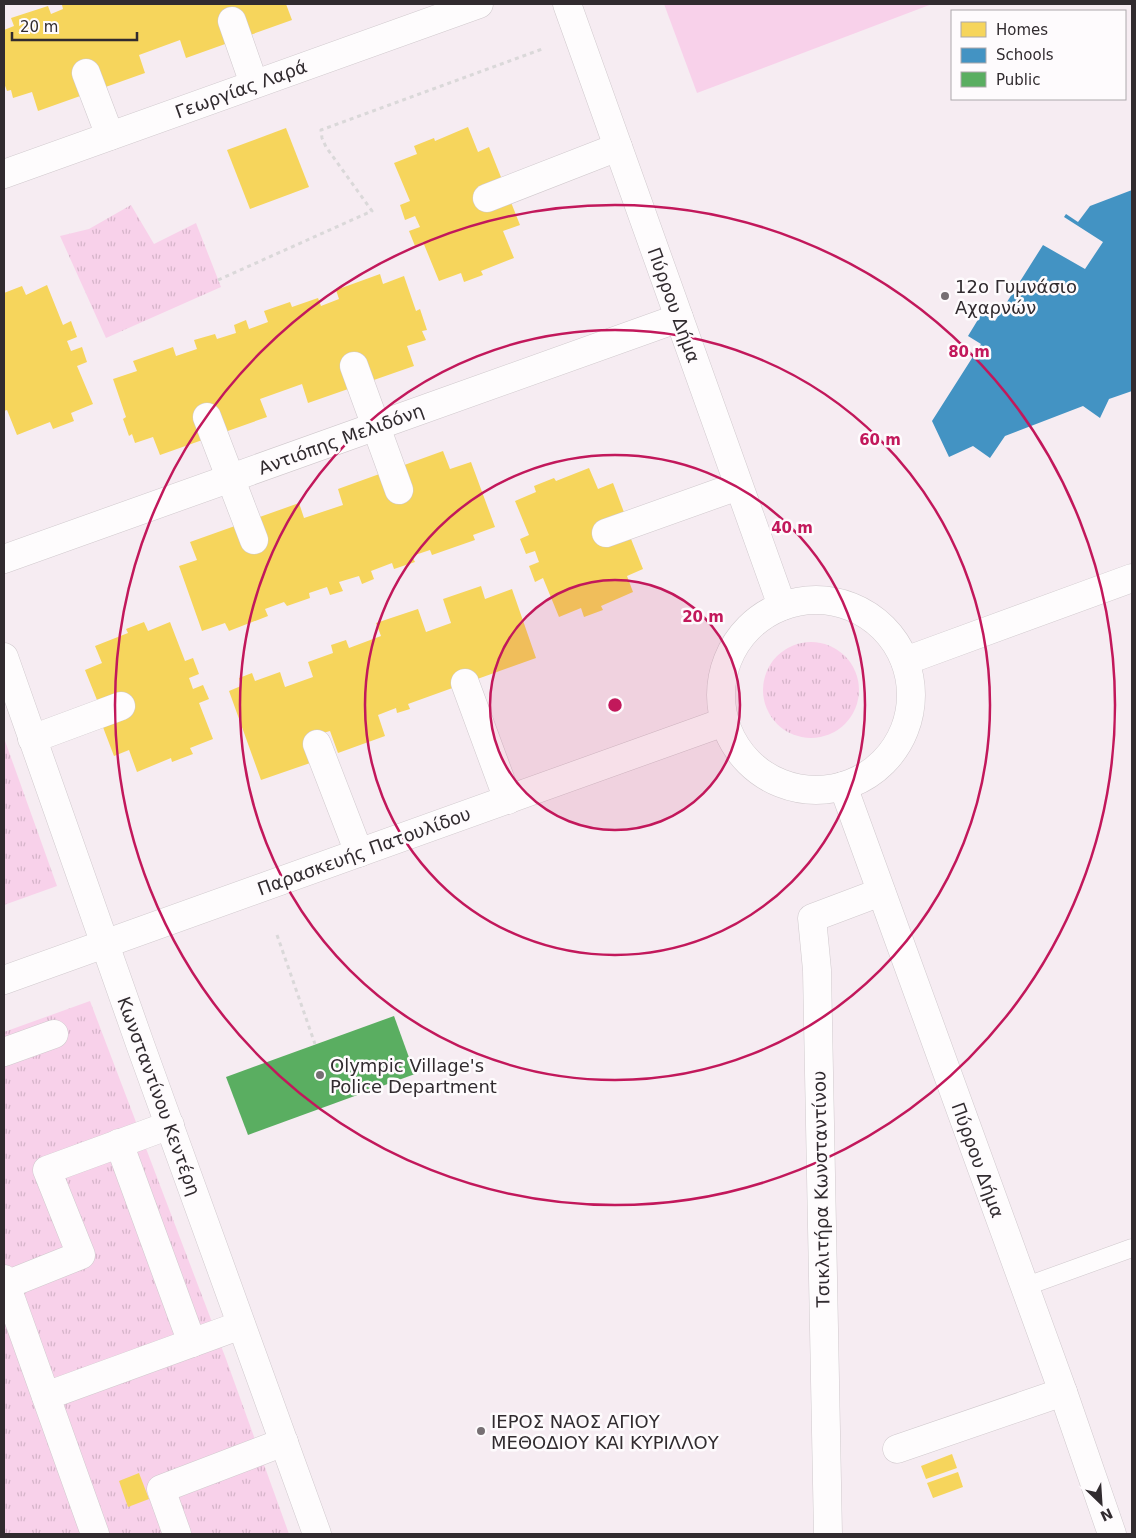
<svg xmlns="http://www.w3.org/2000/svg" width="1136" height="1538" viewBox="0 0 1136 1538" font-family="'DejaVu Sans',sans-serif">
<style>
.grass{fill:url(#grass-tufts)}
.garden{fill:#f8d1ea}
.homes{fill:#f6d55c}
.schools{fill:#4393c3}
.public{fill:#5aae61}
.lines{fill:none;stroke-linecap:round;stroke-linejoin:round}
.lane-casing{stroke:#d0c9cd;stroke-width:19}
.street-casing{stroke:#d0c9cd;stroke-width:29}
.path{stroke:#dad8d9;stroke-width:3;stroke-dasharray:4 4;stroke-linecap:butt}
.lane{stroke:#fefcfd;stroke-width:18}
.street{stroke:#fefcfd;stroke-width:28}
.ring{fill:none;stroke:#c2185b;stroke-width:2.5}
.poi-dot{fill:#766f73;stroke:#fefbfd;stroke-width:2}
.labels{text-anchor:middle;dominant-baseline:central;stroke-width:5;stroke-linejoin:round;paint-order:stroke}
.street-label{font-size:18px;fill:#312b2f;stroke:#fefbfd}
.poi-label{font-size:18px;fill:#312b2f;stroke:#fefbfd;text-anchor:start}
.centre{fill:#c2185b;stroke:#fefbfd;stroke-width:2.5}
.ring-label{font-size:15px;text-anchor:middle;font-weight:bold;fill:#c2185b;stroke:#fefbfd;stroke-width:5;stroke-linejoin:round;paint-order:stroke}
</style>
<defs>
<pattern id="grass-tufts" width="24" height="20" patternUnits="userSpaceOnUse" patternTransform="scale(1.25)"><rect width="24" height="20" fill="#f8d1ea"/><path d="M3 7l-1-3M5 7V3M7 7l1-3M15 17l-1-3M17 17v-4M19 17l1-3" fill="none" stroke="#d5b4c9"/></pattern>
</defs>
<rect width="100%" height="100%" fill="#f6ecf2"/>
<g class="grass">
<polygon points="131,205 154,244 196,223 221,287 106,338 60,236 89,229"/>
<circle cx="811" cy="690" r="48"/>
<polygon points="4,738 57,886 4,905"/>
<polygon points="90,1001 226,1359 289,1534 4,1534 4,1032"/>
</g>
<polygon class="garden" points="664,4 932,4 697,93"/>
<g class="homes">
<polygon points="66,4 286,4 292,20 186,58 180,40 139,55 145,73 38,111 32,92 13,98 11,90 7,91 4,83 4,30 14,26 11,18 48,6 51,14 63,9 62,5"/>
<polygon points="468,127 478,152 489,147 520,225 503,231 514,258 481,271 483,275 464,282 461,273 439,281 423,242 415,246 409,231 420,227 415,216 405,220 400,205 410,201 394,163 417,154 414,146 434,138 435,141"/>
<polygon points="286,128 309,187 250,209 227,150"/>
<polygon points="380,274 383,284 404,276 416,311 420,309 427,330 422,331 426,340 407,346 414,366 308,403 302,384 260,399 267,417 160,455 153,437 135,443 132,434 129,436 123,419 126,417 113,379 137,371 133,361 173,347 176,356 197,349 194,340 215,334 217,339 236,333 234,325 246,320 249,329 268,322 264,311 290,302 292,307 318,298 321,306 339,299 336,290"/>
<polygon points="47,285 63,325 71,321 77,337 67,341 71,351 82,347 87,362 77,366 93,404 71,413 74,421 53,429 50,422 17,435 7,410 4,411 4,297 5,297 4,293 22,286 26,295"/>
<polygon points="443,451 450,469 471,462 495,527 473,535 475,540 432,555 430,550 412,556 415,562 394,569 392,563 371,571 374,579 362,584 359,576 339,582 343,591 330,595 327,587 309,593 310,598 287,606 284,602 265,609 268,616 229,631 225,623 202,631 179,566 197,560 190,542 299,503 304,518 343,505 338,489"/>
<polygon points="589,468 598,489 613,483 625,515 629,534 643,569 627,576 633,592 601,606 603,610 584,617 581,608 559,617 543,578 535,582 529,566 539,562 535,551 526,554 520,539 529,535 515,501 536,492 534,486 554,478 556,481"/>
<polygon points="481,586 485,599 512,589 536,658 408,704 410,709 397,713 396,708 378,715 385,736 338,753 330,731 323,733 316,761 261,780 229,691 241,686 239,678 252,673 255,681 280,672 285,687 313,677 308,662 333,653 331,645 346,640 349,648 381,636 376,623 418,609 426,632 451,623 443,599"/>
<polygon points="144,622 148,631 170,622 185,661 193,658 199,674 189,678 193,689 203,685 209,699 199,703 213,739 190,748 193,754 172,762 171,758 137,772 129,750 114,756 101,722 99,705 85,670 102,663 95,646 128,633 126,629"/>
<polygon points="952,1454 957,1468 926,1479 921,1466"/>
<polygon points="958,1472 963,1487 933,1498 927,1483"/>
<polygon points="139,1473 149,1499 128,1507 119,1481"/>
</g>
<polygon class="schools" points="1132,190 1132,391 1109,399 1100,418 1083,406 1005,436 990,458 973,446 949,457 932,421 981,344 968,336 982,313 995,321 1043,245 1085,269 1103,242 1064,217 1066,214 1078,222 1090,206"/>
<polygon class="public" points="394,1016 415,1074 248,1135 226,1077"/>
<g class="lines">
<defs>
<polyline id="lane" points="1024,1287 1132,1248"/>
<g id="street">
<polyline points="567,4 782,606"/>
<polyline points="232,21 254,84"/>
<polyline points="86,73 110,136"/>
<polyline points="4,174 479,4"/>
<polyline points="487,198 618,147"/>
<polyline points="354,366 399,490"/>
<polyline points="207,417 254,540"/>
<polyline points="606,533 738,486"/>
<polyline points="4,559 679,318"/>
<circle cx="816" cy="695" r="95"/>
<polyline points="4,657 140,1044 317,1534"/>
<polyline points="905,661 1132,578"/>
<polyline points="465,683 508,800"/>
<polyline points="32,739 121,706"/>
<polyline points="317,744 359,853"/>
<polyline points="843,786 1063,1392 1112,1534"/>
<polyline points="4,980 724,722"/>
<polyline points="4,1052 54,1034"/>
<polyline points="119,1143 192,1343"/>
<polyline points="4,1279 95,1534"/>
<polyline points="6,1285 81,1255 47,1170 170,1125"/>
<polyline points="46,1396 241,1325"/>
<polyline points="897,1449 1063,1392"/>
<polyline points="177,1534 161,1489 284,1442"/>
<polyline points="828,1534 817,970 812,918 881,892"/>
</g>
</defs>
<use href="#lane" class="lane-casing"/>
<use href="#street" class="street-casing"/>
<g class="path">
<polyline points="218,280 372,211 326,147 322,138 321,130 545,48"/>
<polyline points="277,935 315,1044"/>
</g>
<use href="#lane" class="lane"/>
<use href="#street" class="street"/>
</g>
<circle cx="615" cy="705" r="125" fill="#c2185b" fill-opacity=".12"/>
<g class="ring">
<circle cx="615" cy="705" r="125"/>
<circle cx="615" cy="705" r="250"/>
<circle cx="615" cy="705" r="375"/>
<circle cx="615" cy="705" r="500"/>
</g>
<g class="poi-dot">
<circle cx="945" cy="296" r="5"/>
<circle cx="320" cy="1075" r="5"/>
<circle cx="481" cy="1431" r="5"/>
</g>
<g class="labels">
<g class="street-label">
<text transform="translate(241 89) rotate(-20)">Γεωργίας Λαρά</text>
<text transform="translate(674 305) rotate(70)">Πύρρου Δήμα</text>
<text transform="translate(341 439) rotate(-20)">Αντιόπης Μελιδόνη</text>
<text transform="translate(364 851) rotate(-20)">Παρασκευής Πατουλίδου</text>
<text transform="translate(159 1096) rotate(70)">Κωνσταντίνου Κεντέρη</text>
<text transform="translate(978 1160) rotate(70)">Πύρρου Δήμα</text>
<text transform="translate(821 1189) rotate(-91)">Τσικλιτήρα Κωνσταντίνου</text>
</g>
<g class="poi-label">
<text x="955" y="286">12ο Γυμνάσιο<tspan x="955" dy="21">Αχαρνών</tspan></text>
<text x="330" y="1065">Olympic Village's<tspan x="330" dy="21">Police Department</tspan></text>
<text x="491" y="1421">ΙΕΡΟΣ ΝΑΟΣ ΑΓΙΟΥ<tspan x="491" dy="21">ΜΕΘΟΔΙΟΥ ΚΑΙ ΚΥΡΙΛΛΟΥ</tspan></text>
</g>
</g>
<circle cx="615" cy="705" r="8" class="centre"/>
<g class="ring-label">
<text x="969" y="357">80 m</text>
<text x="880" y="445">60 m</text>
<text x="792" y="533">40 m</text>
<text x="703" y="622">20 m</text>
</g>
<rect width="1136" height="1538" fill="none" stroke="#312b2f" stroke-width="10"/>
<rect x="951" y="10" width="175" height="90" fill="#fefbfd" stroke="#aca8ab"/>
<rect x="961" y="22" width="25" height="15" fill="#f6d55c" stroke="#aca8ab"/>
<text x="996" y="35" font-size="15" fill="#312b2f">Homes</text>
<rect x="961" y="48" width="25" height="15" fill="#4393c3" stroke="#aca8ab"/>
<text x="996" y="60" font-size="15" fill="#312b2f">Schools</text>
<rect x="961" y="72" width="25" height="15" fill="#5aae61" stroke="#aca8ab"/>
<text x="996" y="85" font-size="15" fill="#312b2f">Public</text>
<g transform="translate(1101 1503) rotate(155)" stroke="#fefbfd" stroke-width="4" paint-order="stroke">
<path d="M0-4L9 19L0 12L-9 19Z" fill="#312b2f"/>
<text y="-8" font-size="14" font-weight="bold" text-anchor="middle" fill="#312b2f">N</text>
</g>
<path d="M12 32v8h125v-8" fill="none" stroke="#312b2f" stroke-width="2.5"/>
<text x="20" y="32" font-size="15" fill="#312b2f" stroke="#fefbfd" stroke-width="4" paint-order="stroke">20 m</text>
</svg>
